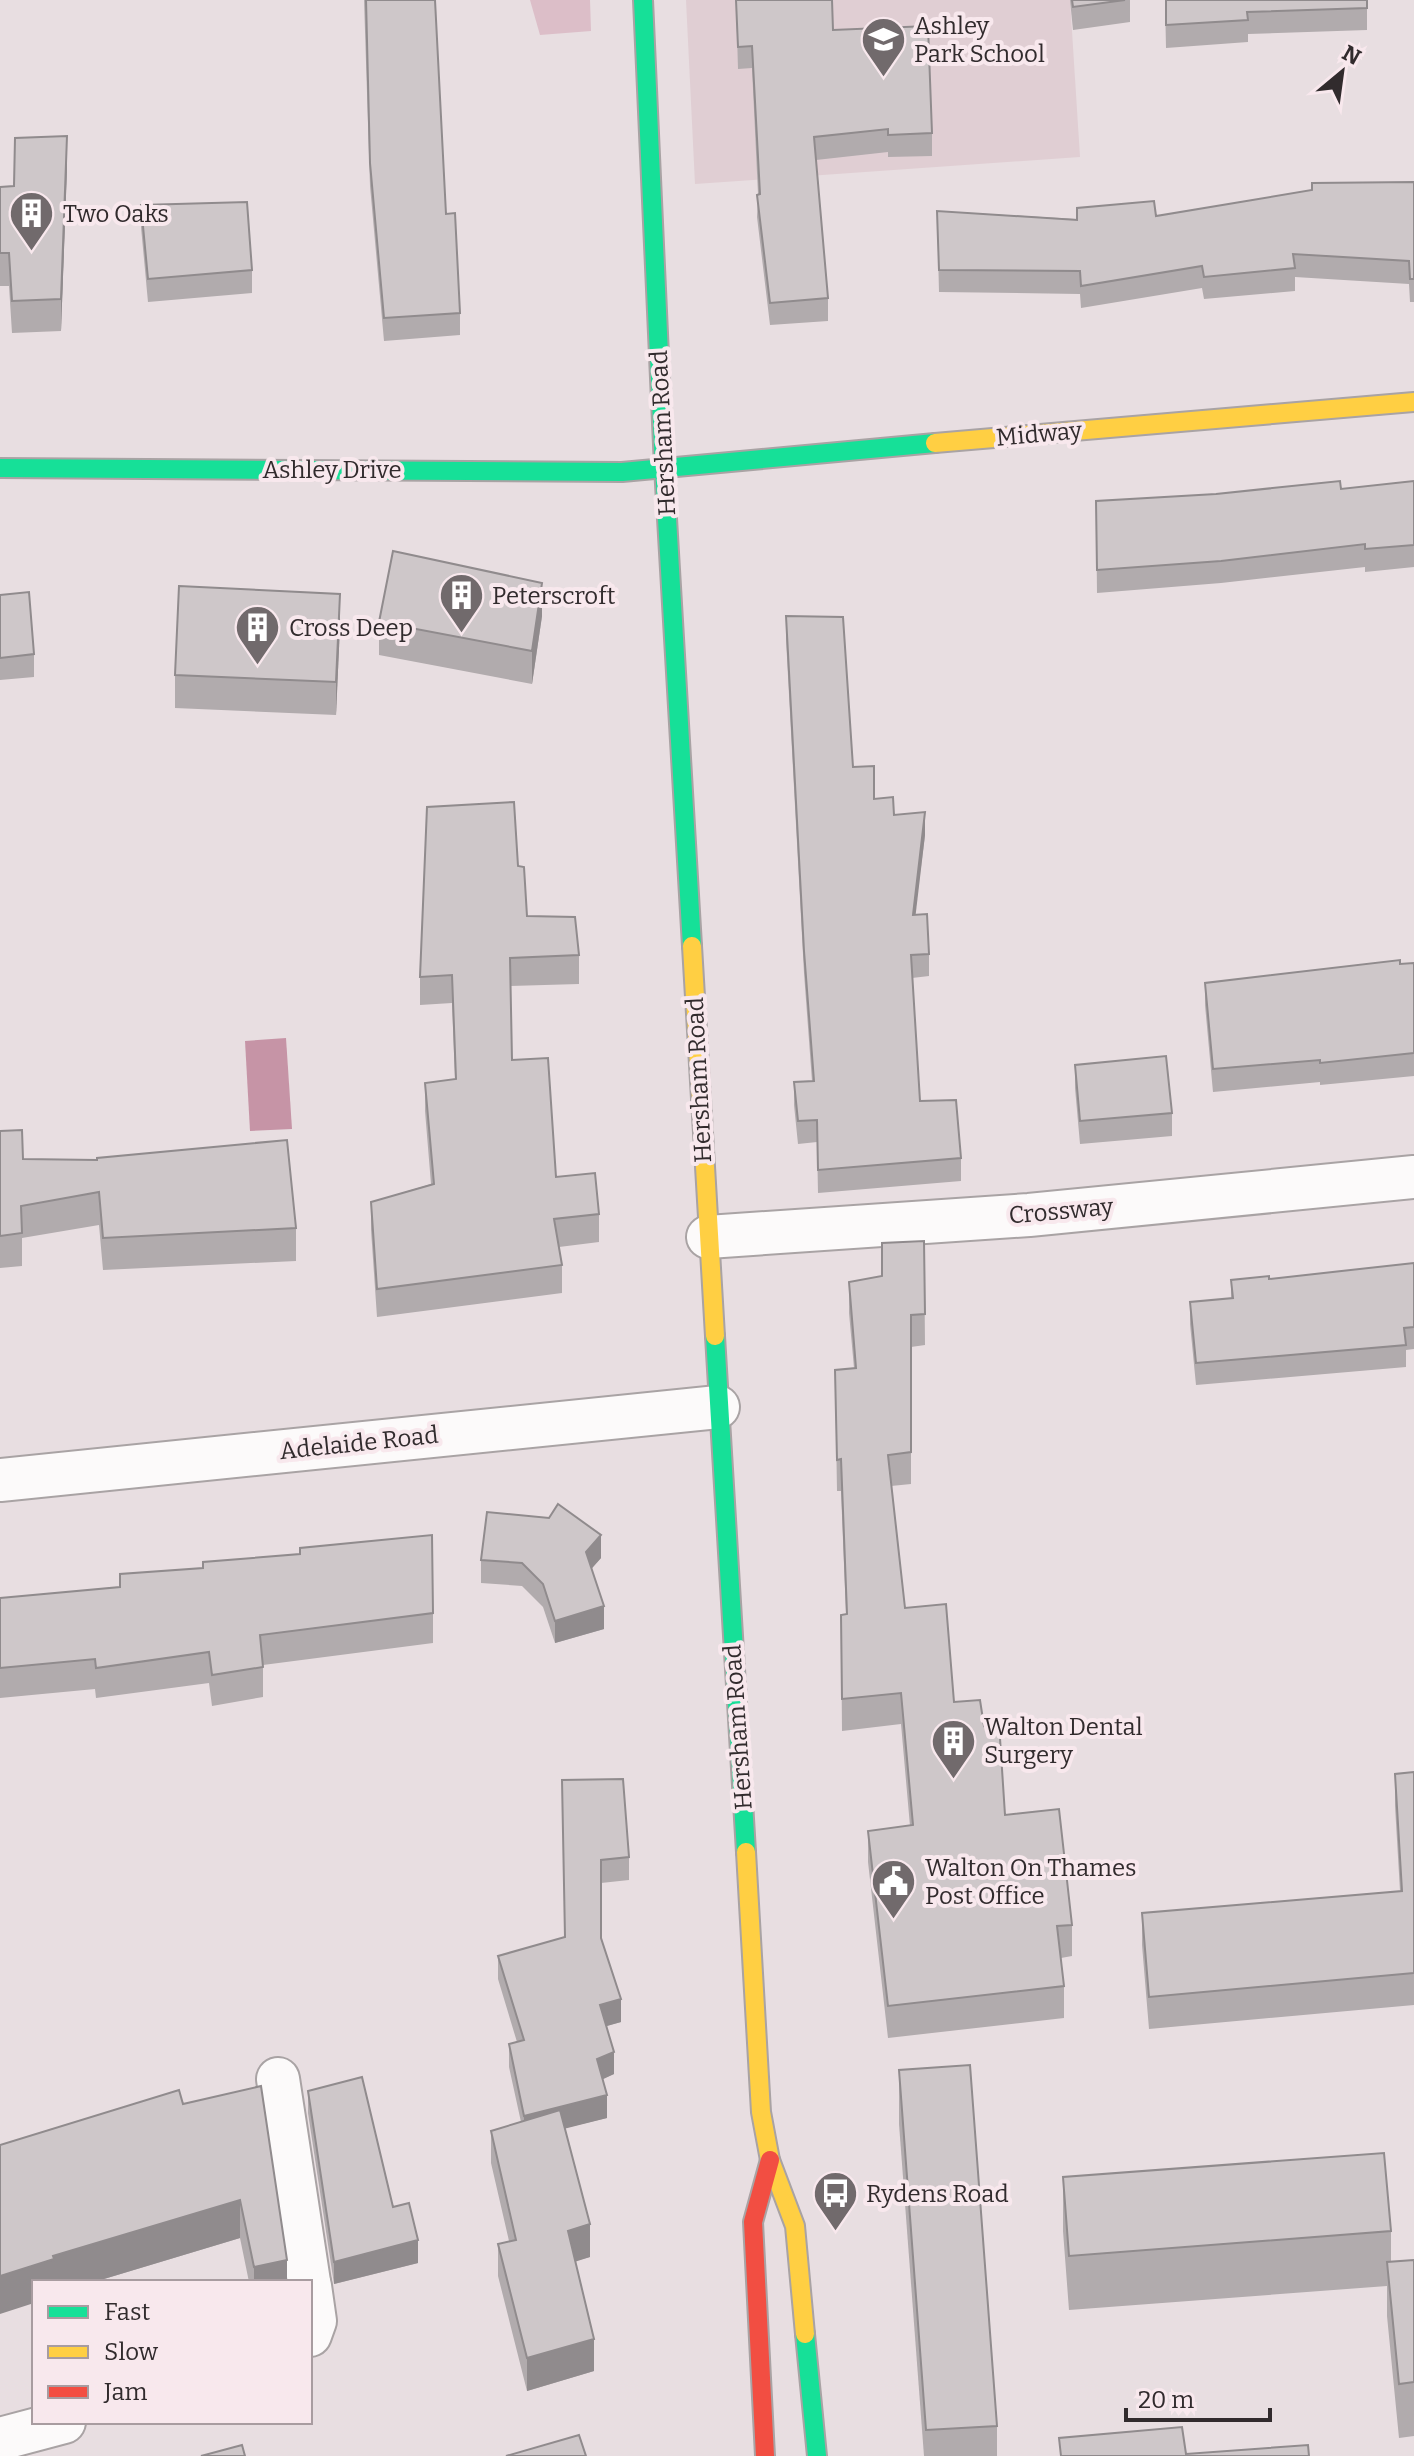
<svg xmlns="http://www.w3.org/2000/svg" width="1414" height="2456" viewBox="0 0 1414 2456" font-family="Bitter,serif">
<style>
.built{fill:#e0ced3}
.green{fill:#dcbec8}
.water{fill:#c694a6}
.lines{fill:none;stroke-linecap:round;stroke-linejoin:round}
.street-casing{stroke:#a9a3a4;stroke-width:46}
.fast-casing{stroke:#a9a3a4;stroke-width:22}
.slow-casing{stroke:#a9a3a4;stroke-width:22}
.jam-casing{stroke:#a9a3a4;stroke-width:22}
.street{stroke:#fcfafa;stroke-width:42}
.fast{stroke:#16e098;stroke-width:18}
.slow{stroke:#ffcf43;stroke-width:18}
.jam{stroke:#f24e42;stroke-width:18}
.wall{fill:#b1abad}
.shaded-wall{fill:#908b8d}
.building{fill:#cec7c9;stroke:#908b8d;stroke-width:2}
.labels{text-anchor:middle;dominant-baseline:central;stroke-width:8;stroke-linejoin:round;paint-order:stroke}
.poi-label{font-size:24px;fill:#312b2d;stroke:#f8e8ed;text-anchor:start}
.street-label{font-size:24px;fill:#312b2d;stroke:#f8e8ed}
</style>
<rect width="100%" height="100%" fill="#e8dee1"/>
<polygon class="built" points="686,0 1070,0 1080,157 695,184"/>
<polygon class="green" points="530,0 590,0 591,31 540,35"/>
<polygon class="water" points="286,1038 292,1129 250,1131 245,1041"/>
<g class="lines">
<defs>
<g id="street">
<polyline points="708,1237 1029,1215 1414,1177"/>
<polyline points="0,1480 718,1407"/>
<polyline points="278,2079 309,2282"/>
<polyline points="310,2286 315,2321 310,2335"/>
<polyline points="0,2439 64,2422"/>
</g>
<g id="fast">
<polyline points="643,0 664,467 692,946"/>
<polyline points="0,468 622,472 935,443"/>
<polyline points="715,1336 746,1852"/>
<polyline points="805,2334 817,2456"/>
</g>
<g id="slow">
<polyline points="935,443 1414,402"/>
<polyline points="692,946 715,1336"/>
<polyline points="746,1852 761,2112 770,2160 795,2226 805,2334"/>
</g>
<polyline id="jam" points="765,2456 753,2222 770,2160"/>
</defs>
<use href="#street" class="street-casing"/>
<use href="#fast" class="fast-casing"/>
<use href="#slow" class="slow-casing"/>
<use href="#jam" class="jam-casing"/>
<use href="#street" class="street"/>
<use href="#fast" class="fast"/>
<use href="#slow" class="slow"/>
<use href="#jam" class="jam"/>
</g>
<g class="wall">
<polygon points="364,0 435,0 446,214 460,313 460,335 384,341 370,186"/>
<polygon points="736,0 833,30 932,133 932,156 888,157 888,152 816,160 828,298 828,321 770,325 757,217 758,194 752,68 738,69"/>
<polygon points="1070,0 1130,0 1130,22 1073,30"/>
<polygon points="1165,0 1367,0 1367,30 1248,34 1248,42 1166,48"/>
<polygon points="67,168 61,331 12,333 9,286 0,286 0,187 14,186"/>
<polygon points="1414,182 1414,302 1410,302 1409,284 1295,277 1295,291 1204,299 1202,288 1081,308 1080,294 939,292 937,211 1077,219 1077,208 1156,216"/>
<polygon points="141,205 252,270 252,293 148,302 141,227"/>
<polygon points="1414,481 1414,567 1365,572 1365,567 1221,583 1097,593 1096,501 1341,489"/>
<polygon points="0,595 34,654 34,677 0,680"/>
<polygon points="542,616 532,684 379,655 379,622"/>
<polygon points="786,616 853,767 874,799 894,815 925,835 915,914 929,954 929,976 912,978 920,1101 961,1158 961,1181 818,1193 817,1142 798,1144 794,1105 794,1082 812,1081 804,973 786,639"/>
<polygon points="340,626 336,715 175,708 175,675"/>
<polygon points="518,866 527,916 579,955 579,984 510,986 512,1060 556,1177 599,1214 599,1242 559,1247 562,1265 562,1293 377,1317 371,1230 371,1202 431,1184 425,1111 425,1083 455,1079 452,1003 420,1005 420,977"/>
<polygon points="1414,963 1414,1076 1320,1085 1320,1082 1213,1092 1205,1005 1205,983"/>
<polygon points="1075,1065 1172,1113 1172,1136 1080,1144 1075,1088"/>
<polygon points="0,1131 23,1159 296,1228 296,1261 103,1270 99,1225 22,1238 22,1266 0,1268"/>
<polygon points="924,1241 925,1345 911,1347 911,1484 891,1486 905,1608 954,1702 984,1726 1005,1815 1072,1925 1072,1956 1061,1958 1064,1986 1064,2018 888,2038 868,1862 868,1831 910,1826 901,1724 842,1731 841,1615 846,1614 841,1491 837,1491 835,1370 854,1368 849,1313 849,1282 882,1276"/>
<polygon points="1414,1263 1414,1349 1406,1350 1406,1367 1196,1385 1190,1324 1190,1302 1231,1298 1231,1280 1269,1279"/>
<polygon points="601,1558 591,1569 604,1629 555,1643 543,1607 522,1586 481,1583 481,1560"/>
<polygon points="0,1598 433,1613 433,1643 263,1665 263,1697 212,1706 209,1683 96,1698 95,1689 0,1698"/>
<polygon points="1414,1772 1414,2005 1149,2029 1142,1945 1142,1913 1400,1891 1395,1806 1395,1774"/>
<polygon points="562,1780 629,1857 629,1880 601,1883 601,1938 621,2022 606,2026 614,2074 602,2079 607,2118 565,2128 590,2257 575,2261 594,2371 527,2391 498,2276 498,2244 509,2241 491,2163 491,2131 521,2122 509,2067 509,2044 517,2042 498,1979 498,1956 565,1938"/>
<polygon points="899,2070 997,2426 997,2456 924,2456 899,2124"/>
<polygon points="308,2091 393,2207 418,2263 334,2284 308,2113"/>
<polygon points="183,2104 287,2282 249,2282 240,2238 94,2282 34,2282"/>
<polygon points="1063,2177 1391,2231 1391,2262 1414,2260 1414,2436 1399,2438 1387,2316 1387,2286 1069,2310 1063,2231"/>
</g>
<g class="shaded-wall">
<polygon points="67,136 67,168 61,331 61,299"/>
<polygon points="542,583 542,616 532,684 532,651"/>
<polygon points="340,594 340,626 336,715 336,682"/>
<polygon points="925,812 925,835 913,937 913,915"/>
<polygon points="601,1535 601,1558 586,1575 586,1552"/>
<polygon points="604,1606 604,1629 555,1643 555,1621"/>
<polygon points="621,1999 621,2022 600,2028 600,2005"/>
<polygon points="614,2052 614,2074 597,2082 597,2059"/>
<polygon points="607,2095 607,2118 524,2139 524,2116"/>
<polygon points="240,2200 240,2238 94,2282 34,2282 34,2303 0,2314 0,2276 53,2256"/>
<polygon points="590,2224 590,2257 568,2264 568,2231"/>
<polygon points="418,2240 418,2263 334,2284 334,2262"/>
<polygon points="287,2260 287,2282 254,2282 254,2267"/>
<polygon points="594,2339 594,2371 527,2391 527,2358"/>
</g>
<g class="building">
<polygon points="366,0 435,0 446,214 455,213 460,313 384,318 370,163"/>
<polygon points="736,0 832,0 833,30 928,26 932,133 888,135 888,129 814,137 828,298 770,303 757,195 760,194 752,46 738,47"/>
<polygon points="1072,0 1125,0 1073,7"/>
<polygon points="1166,0 1367,0 1367,8 1247,12 1248,20 1166,25"/>
<polygon points="67,136 61,299 12,301 9,253 0,253 0,187 14,186 15,138"/>
<polygon points="1414,182 1414,279 1410,279 1409,261 1293,254 1295,268 1204,277 1202,266 1081,286 1080,271 939,270 937,211 1077,220 1077,208 1154,201 1156,216 1312,190 1312,183"/>
<polygon points="247,202 252,270 148,279 141,205"/>
<polygon points="1340,481 1341,489 1414,481 1414,545 1365,549 1365,544 1221,561 1097,570 1096,501 1216,494"/>
<polygon points="393,551 542,583 532,651 379,622"/>
<polygon points="179,586 340,594 336,682 175,675"/>
<polygon points="29,592 34,654 0,658 0,595"/>
<polygon points="786,616 843,617 853,767 874,766 874,799 893,797 894,815 925,812 913,915 927,914 929,954 911,955 920,1101 956,1100 961,1158 818,1170 817,1120 798,1121 794,1082 814,1081 804,951"/>
<polygon points="514,802 518,866 524,867 527,916 575,917 579,955 510,958 512,1060 548,1058 556,1177 595,1173 599,1214 554,1219 562,1265 377,1289 371,1202 434,1184 425,1083 456,1079 452,975 420,977 427,807"/>
<polygon points="1400,960 1400,964 1414,963 1414,1053 1320,1063 1320,1060 1213,1069 1205,983"/>
<polygon points="1166,1056 1172,1113 1080,1121 1075,1065"/>
<polygon points="22,1130 23,1159 97,1160 97,1158 287,1140 296,1228 103,1238 99,1192 21,1206 22,1233 0,1236 0,1131"/>
<polygon points="924,1241 925,1314 911,1315 911,1452 888,1455 905,1608 946,1604 954,1702 980,1700 984,1726 999,1723 1005,1815 1059,1809 1072,1925 1057,1926 1064,1986 888,2006 868,1831 913,1825 901,1693 842,1699 841,1615 847,1614 841,1459 837,1460 835,1370 856,1368 849,1282 882,1276 882,1243"/>
<polygon points="1414,1263 1414,1327 1404,1328 1406,1345 1196,1363 1190,1302 1233,1298 1231,1280 1269,1276 1269,1279"/>
<polygon points="558,1504 601,1535 586,1552 604,1606 555,1621 543,1584 522,1563 481,1560 487,1512 549,1518"/>
<polygon points="432,1535 433,1613 260,1635 263,1667 212,1675 209,1652 96,1668 95,1659 0,1668 0,1598 120,1587 120,1574 203,1568 203,1562 300,1554 300,1548"/>
<polygon points="1414,1772 1414,1973 1149,1997 1142,1913 1402,1891 1395,1774"/>
<polygon points="623,1779 629,1857 601,1860 601,1938 621,1999 600,2005 614,2052 597,2059 607,2095 524,2116 509,2044 524,2040 498,1956 565,1937 562,1780"/>
<polygon points="970,2065 997,2426 926,2430 899,2070"/>
<polygon points="362,2077 393,2207 409,2203 418,2240 334,2262 308,2091"/>
<polygon points="261,2086 287,2260 254,2267 240,2200 53,2256 54,2259 0,2276 0,2145 179,2090 183,2104"/>
<polygon points="560,2110 590,2224 568,2231 594,2339 527,2358 498,2244 516,2240 491,2131"/>
<polygon points="1384,2153 1391,2231 1069,2256 1063,2177"/>
<polygon points="1414,2260 1414,2382 1399,2384 1387,2262"/>
<polygon points="1182,2427 1186,2454 1308,2445 1309,2456 1061,2456 1059,2438"/>
<polygon points="579,2435 586,2456 506,2456"/>
<polygon points="242,2445 245,2456 201,2456"/>
</g>
<defs>
<symbol id="school-pin" viewBox="-11 -11 22 30"><path d="M0 17L-7.5 6A9.5 9.5 0 1 1 7.5 6Z" fill="#716a6c" stroke="#f8e8ed"/><path d="M0-5L7-2L0 1L-7-2ZM-4 1L0 2.5L4 1V4Q0 6-4 4Z" fill="#fff"/></symbol>
<symbol id="building-pin" viewBox="-11 -11 22 30"><path d="M0 17L-7.5 6A9.5 9.5 0 1 1 7.5 6Z" fill="#716a6c" stroke="#f8e8ed"/><path d="M-4-6H4V6H1V3H-1V6H-4ZM-2.5-4.3h1.7v1.8h-1.7ZM.8-4.3h1.7v1.8H.8ZM-2.5-1h1.7V.8h-1.7ZM.8-1h1.7V.8H.8Z" fill="#fff"/></symbol>
<symbol id="civic-pin" viewBox="-11 -11 22 30"><path d="M0 17L-7.5 6A9.5 9.5 0 1 1 7.5 6Z" fill="#716a6c" stroke="#f8e8ed"/><path d="M-.6-6.5H3V-4.5H.6V-3L4-1V1h2V6H-6V1h2V-1L-.6-3ZM-1.2 2.5V6h2.4V2.5Z" fill="#fff"/></symbol>
<symbol id="bus-pin" viewBox="-11 -11 22 30"><path d="M0 17L-7.5 6A9.5 9.5 0 1 1 7.5 6Z" fill="#716a6c" stroke="#f8e8ed"/><path d="M-5-6H5V4H4V6H2V4H-2V6H-4V4H-5ZM-3.5-4V0h7V-4ZM-3.5 1.2v1.5H-2V1.2ZM2 1.2v1.5H3.5V1.2Z" fill="#fff"/></symbol>
</defs>
<g fill-rule="evenodd">
<use href="#school-pin" x="858" y="14" width="51" height="69"/>
<use href="#building-pin" x="6" y="188" width="51" height="69"/>
<use href="#building-pin" x="436" y="570" width="51" height="69"/>
<use href="#building-pin" x="232" y="602" width="51" height="69"/>
<use href="#building-pin" x="928" y="1716" width="51" height="69"/>
<use href="#civic-pin" x="868" y="1856" width="51" height="69"/>
<use href="#bus-pin" x="810" y="2168" width="51" height="69"/>
</g>
<g class="labels">
<g class="poi-label">
<text x="914" y="26">Ashley<tspan x="914" dy="28">Park School</tspan></text>
<text x="63" y="214">Two Oaks</text>
<text x="492" y="596">Peterscroft</text>
<text x="289" y="628">Cross Deep</text>
<text x="984" y="1727">Walton Dental<tspan x="984" dy="28">Surgery</tspan></text>
<text x="925" y="1868">Walton On Thames<tspan x="925" dy="28">Post Office</tspan></text>
<text x="866" y="2194">Rydens Road</text>
</g>
<g class="street-label">
<text transform="translate(663 433) rotate(-93)">Hersham Road</text>
<text transform="translate(1039 434) rotate(-5)">Midway</text>
<text x="332" y="470">Ashley Drive</text>
<text transform="translate(699 1080) rotate(-93)">Hersham Road</text>
<text transform="translate(1061 1211) rotate(-5)">Crossway</text>
<text transform="translate(359 1443) rotate(-6)">Adelaide Road</text>
<text transform="translate(738 1727) rotate(-94)">Hersham Road</text>
</g>
</g>
<rect x="32" y="2280" width="280" height="144" fill="#f8e8ed" stroke="#a89ca0" stroke-width="2"/>
<rect x="48" y="2306" width="40" height="12" fill="#16e098" stroke="#a89ca0" stroke-width="2"/>
<text x="104" y="2320" font-size="24" fill="#312b2d">Fast</text>
<rect x="48" y="2346" width="40" height="12" fill="#ffcf43" stroke="#a89ca0" stroke-width="2"/>
<text x="104" y="2360" font-size="24" fill="#312b2d">Slow</text>
<rect x="48" y="2386" width="40" height="12" fill="#f24e42" stroke="#a89ca0" stroke-width="2"/>
<text x="104" y="2400" font-size="24" fill="#312b2d">Jam</text>
<g transform="translate(1342 72) rotate(29)" stroke="#f8e8ed" stroke-width="6" paint-order="stroke">
<path d="M0-6L14 30L0 20L-14 30Z" fill="#312b2d"/>
<text y="-12" font-size="22" font-weight="bold" text-anchor="middle" fill="#312b2d">N</text>
</g>
<path d="M1126 2408v12h144v-12" fill="none" stroke="#312b2d" stroke-width="4"/>
<text x="1138" y="2408" font-size="24" fill="#312b2d" stroke="#f8e8ed" stroke-width="6" paint-order="stroke">20 m</text>
</svg>
